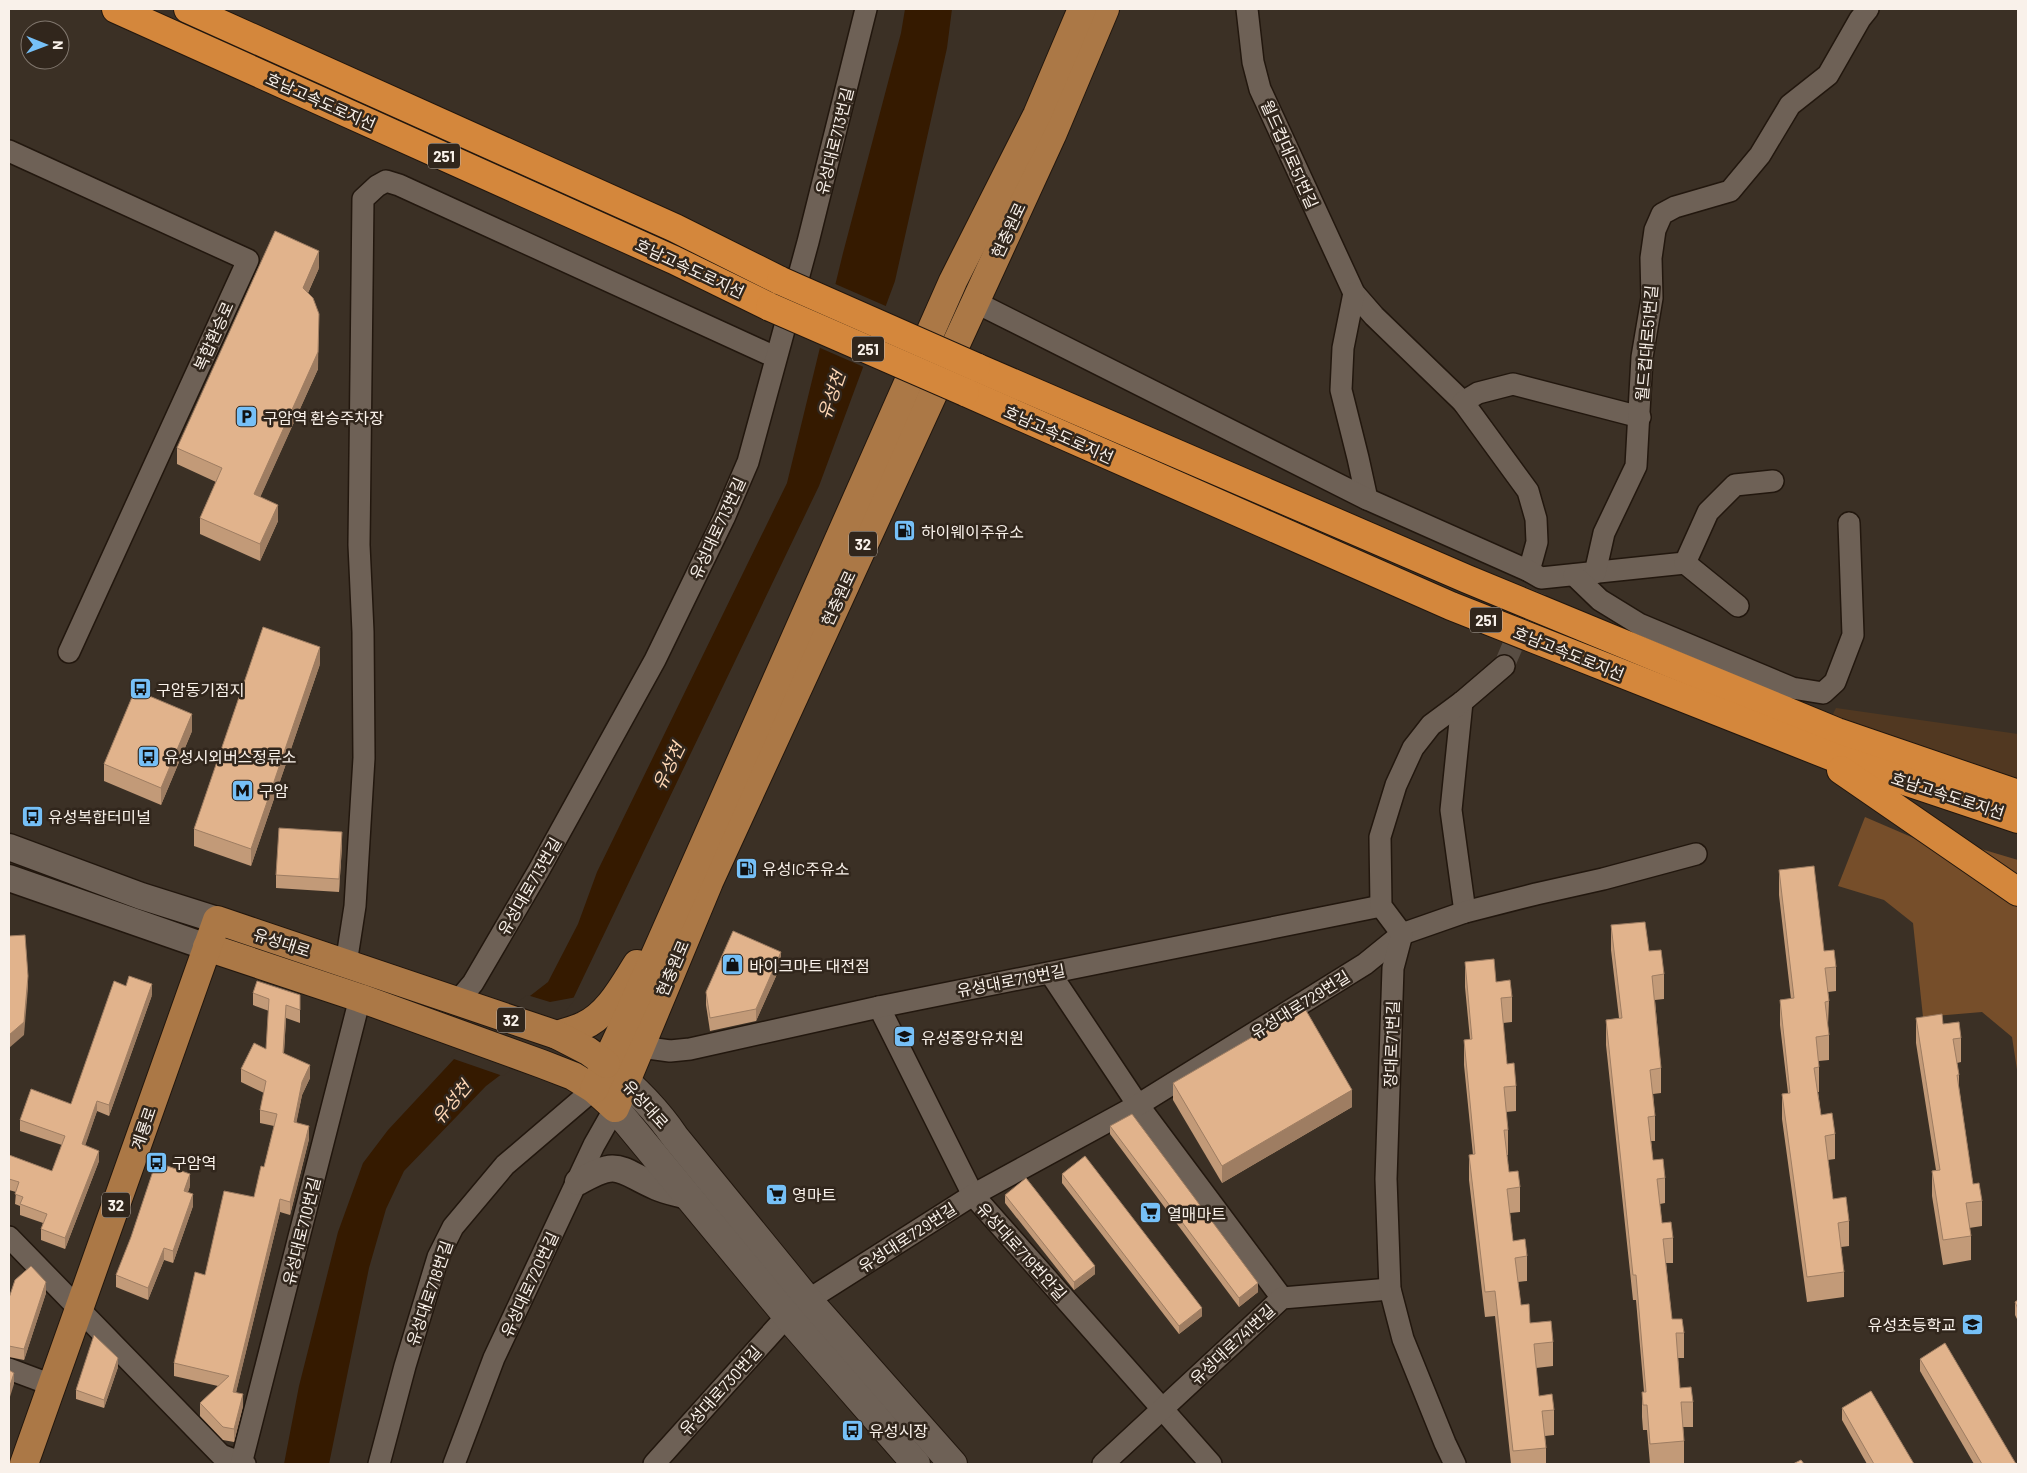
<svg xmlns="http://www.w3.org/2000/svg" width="2027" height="1473" viewBox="0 0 2027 1473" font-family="Barlow,'Noto Sans KR',sans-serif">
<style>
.green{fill:#513821}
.forest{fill:#764e2a}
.water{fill:#351a00}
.pier{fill:#3b3025}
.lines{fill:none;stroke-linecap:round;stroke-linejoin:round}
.minor-tunnel{stroke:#584d43;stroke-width:21;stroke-dasharray:21 11;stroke-linecap:butt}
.minor-casing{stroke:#22170e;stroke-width:24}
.tertiary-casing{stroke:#22170e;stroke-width:29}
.secondary-casing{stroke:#22170e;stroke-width:30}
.primary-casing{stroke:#22170e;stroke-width:30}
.motorway-casing{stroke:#22170e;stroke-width:30}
.minor{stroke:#6e6156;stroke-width:21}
.tertiary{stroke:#6e6156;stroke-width:26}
.secondary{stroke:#6e6156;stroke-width:28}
.primary{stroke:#ab7846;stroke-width:28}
.motorway{stroke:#d4873c;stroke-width:28}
.motorway-bridge-casing{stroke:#22170e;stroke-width:30;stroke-linecap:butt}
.motorway-bridge{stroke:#d4873c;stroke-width:28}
.wall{fill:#c29a78}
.shaded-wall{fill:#9e7d62}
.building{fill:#e1b38c;stroke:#9e7d62}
.labels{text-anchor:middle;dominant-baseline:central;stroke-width:5;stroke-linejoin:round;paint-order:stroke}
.shield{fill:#31261c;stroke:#bdb4ac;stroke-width:1}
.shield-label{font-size:15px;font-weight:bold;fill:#f9f1ea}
.street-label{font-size:16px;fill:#f9f1ea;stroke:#31261c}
.poi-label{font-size:16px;fill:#f9f1ea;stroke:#31261c;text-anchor:start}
.water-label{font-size:18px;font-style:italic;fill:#fed7b5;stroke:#31261c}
</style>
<rect width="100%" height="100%" fill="#3b3025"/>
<polygon class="green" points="1836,708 2018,734 2018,781 1831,718"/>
<g class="forest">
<polygon points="1865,817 1930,845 2018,897 2018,1076 2012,1037 1982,1012 1923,1017 1913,923 1884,900 1838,886"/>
<polygon points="1951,840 2018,860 2018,885"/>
</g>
<polygon class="water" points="905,9 952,9 947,48 895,281 819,486 572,1001 528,1054 486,1086 404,1171 386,1209 369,1268 329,1464 284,1464 299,1386 338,1232 363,1163 388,1130 468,1044 548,982 578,924 597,872 787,483 843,253 901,33"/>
<g class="pier">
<polygon points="833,283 888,307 866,368 818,347"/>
<polygon points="527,995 550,1002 577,997 530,1056 503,1076 451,1058 466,1042"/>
</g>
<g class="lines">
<polyline class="minor-tunnel" points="1504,666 1536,591"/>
<defs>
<g id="minor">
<polyline points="1247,9 1253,62 1260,89 1354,293 1374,316 1463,402 1528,491 1536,519 1537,542 1529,571"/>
<polyline points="9,151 248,260 69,652"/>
<polyline points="1354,293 1343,348 1341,390 1358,458 1367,499"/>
<polyline points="975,302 1367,499 1529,571 1541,578 1685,563 1738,606"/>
<polyline points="1463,402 1478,393 1513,384 1640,417"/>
<polyline points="1685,563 1708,512 1735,485 1773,481"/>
<polyline points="1595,573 1604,533 1636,466 1642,357 1652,298 1651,258 1655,230 1662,214 1675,207 1730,191 1760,155 1790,105 1828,75 1860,19 1868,9"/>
<polyline points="1574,575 1600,600 1639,624 1792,688 1823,693 1835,682 1853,635 1849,523"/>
<polyline points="1462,702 1451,810 1465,912"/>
<polyline points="346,964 355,906 364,758 363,632 359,545 363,199 377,186 386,181 399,185 775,357"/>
<polyline points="1050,973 1138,1105 1282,1298"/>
<polyline points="457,1002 473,983 539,870 655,660 724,518 748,462 808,242 866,9"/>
<polyline points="879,1007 973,1195 1211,1464"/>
<polyline points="641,1047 670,1051 690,1049 879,1007 1381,906"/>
<polyline points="9,1237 221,1455 245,1464"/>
<polyline points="808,1300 973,1195 1138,1105 1365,964 1402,934 1465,912 1536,894 1603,879 1696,854"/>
<polyline points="9,1369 52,1385"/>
<polyline points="241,1464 360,998"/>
<polyline points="379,1464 405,1366 438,1257 453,1227 505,1165 594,1089"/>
<polyline points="454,1464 494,1358 594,1145 615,1108"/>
<polyline points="654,1464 787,1316"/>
<polyline points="1103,1464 1282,1298 1390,1289"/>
<polyline points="1455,1464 1445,1443 1403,1339 1390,1289 1386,1179 1393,968 1402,934 1381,906 1380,837 1396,785 1413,748 1431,725 1462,702 1504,666"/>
</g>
<g id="tertiary">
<polyline points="9,847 141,896 217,920"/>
<polyline points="9,878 207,947"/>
<path d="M578,1182C620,1158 618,1170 657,1187C666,1191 677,1193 687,1196"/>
</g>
<g id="secondary">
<path d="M609,1067C635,1088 656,1109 675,1137L808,1300L953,1464"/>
<polyline points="615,1108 787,1316 916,1464"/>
</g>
<g id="primary">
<polyline points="207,947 360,998 542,1064 573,1076 594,1089 615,1108 709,882 1052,135 1105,9"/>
<path d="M557,1035C565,1032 575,1030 583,1026C608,1015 623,986 637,964"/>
<polyline points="594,1089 633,1005 953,281 1037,115 1082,9"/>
<polyline points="24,1464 217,920 557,1035 588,1051 606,1064"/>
</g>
<g id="motorway">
<polyline points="116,9 674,260 770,307"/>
<polyline points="188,9 675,228 781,281"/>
<polyline points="976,367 1467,579 1837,732 2018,794"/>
<polyline points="965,392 1451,606 1833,757 2018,819"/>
<polyline points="1841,770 2018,892"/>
</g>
</defs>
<use href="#minor" class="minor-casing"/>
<use href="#tertiary" class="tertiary-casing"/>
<use href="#secondary" class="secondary-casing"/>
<use href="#primary" class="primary-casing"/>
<use href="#motorway" class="motorway-casing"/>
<use href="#minor" class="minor"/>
<use href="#tertiary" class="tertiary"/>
<use href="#secondary" class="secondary"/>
<use href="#primary" class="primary"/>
<use href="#motorway" class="motorway"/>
<defs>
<g id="motorway-bridge">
<polyline points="781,281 976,367"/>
<polyline points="770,307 965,392"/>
</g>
</defs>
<use href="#motorway-bridge" class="motorway-bridge-casing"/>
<use href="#motorway-bridge" class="motorway-bridge"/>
</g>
<g class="wall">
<polygon points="319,268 308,293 318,369 260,497 278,521 260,561 200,534 200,518 216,482 177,464 177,448"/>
<polygon points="320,664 251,866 194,846 194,829"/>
<polygon points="192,731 161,805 104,781 104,764"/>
<polygon points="342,845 339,892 276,888 276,875"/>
<polygon points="1779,870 1824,951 1836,967 1836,991 1828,992 1829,1001 1828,1026 1829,1035 1829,1060 1819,1061 1819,1092 1818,1092 1821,1115 1835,1134 1835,1159 1828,1160 1833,1199 1849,1221 1849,1246 1841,1247 1844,1272 1844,1297 1807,1302 1782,1119 1782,1094 1788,1093 1780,1025 1780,1000 1791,999 1779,895"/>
<polygon points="1611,925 1649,951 1664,974 1664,999 1655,1000 1661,1068 1661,1093 1653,1094 1655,1116 1655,1141 1651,1141 1653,1160 1665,1178 1665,1203 1660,1204 1662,1223 1673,1238 1673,1263 1666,1263 1672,1319 1684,1333 1684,1358 1678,1358 1680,1388 1693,1402 1693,1427 1683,1427 1684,1441 1684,1464 1650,1464 1647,1430 1643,1430 1642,1417 1642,1392 1644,1392 1636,1300 1633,1300 1606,1045 1606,1020 1619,1018 1611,950"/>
<polygon points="1465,962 1496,982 1512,997 1512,1022 1503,1023 1507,1064 1516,1086 1516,1111 1506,1112 1508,1130 1508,1155 1507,1155 1509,1172 1520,1187 1520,1212 1510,1213 1513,1241 1527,1256 1527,1281 1518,1282 1521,1305 1530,1323 1553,1342 1553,1366 1536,1368 1539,1396 1554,1410 1554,1435 1545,1436 1546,1448 1546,1464 1511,1464 1495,1316 1485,1317 1469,1180 1469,1155 1473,1155 1464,1065 1464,1040 1470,1039 1465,987"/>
<polygon points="781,965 756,1021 710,1031 706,1005 706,992"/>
<polygon points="253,993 300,995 300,1023 286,1018 284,1053 310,1078 302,1095 296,1123 309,1139 290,1215 280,1212 236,1392 243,1406 234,1442 223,1440 200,1416 200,1403 218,1386 174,1376 174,1363 205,1275 254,1197 264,1167 274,1126 260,1123 260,1110 264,1093 241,1082 241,1069 266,1049 269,1011 253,1005"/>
<polygon points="152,995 109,1116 97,1111 85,1145 99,1161 65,1249 41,1240 41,1229 43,1223 20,1215 20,1206 15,1204 16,1192 9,1190 9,1155 52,1171 62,1145 20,1131 20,1120 71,1104"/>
<polygon points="1916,1018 1943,1024 1961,1038 1961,1062 1957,1063 1959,1075 1959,1087 1973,1184 1982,1201 1982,1226 1969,1228 1971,1236 1971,1260 1943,1265 1932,1196 1932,1171 1936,1170 1916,1043"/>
<polygon points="1173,1083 1352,1107 1222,1183 1173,1100"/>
<polygon points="1110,1126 1258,1292 1239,1307 1110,1134"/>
<polygon points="1062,1174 1202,1316 1179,1334 1062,1183"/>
<polygon points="190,1186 188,1192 193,1206 173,1263 164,1260 148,1300 116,1287 116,1275"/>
<polygon points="1005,1195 1095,1274 1074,1290 1005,1203"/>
<polygon points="46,1293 24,1360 9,1357 9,1298"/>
<polygon points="2018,1300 2018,1321 2015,1315 2015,1302"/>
<polygon points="1920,1359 2016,1464 1974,1464 1920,1371"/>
<polygon points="118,1367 104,1408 76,1399 76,1390"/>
<polygon points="1842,1408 1914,1464 1867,1464 1842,1420"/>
</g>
<g class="shaded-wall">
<polygon points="319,251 319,268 303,304 303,288"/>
<polygon points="319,314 318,369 254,511 254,494"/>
<polygon points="278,505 278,521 260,561 260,544"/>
<polygon points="320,647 320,664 251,866 251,849"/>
<polygon points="192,714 192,731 161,805 161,788"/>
<polygon points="342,832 342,845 339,892 339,879"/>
<polygon points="781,952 781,965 756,1021 756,1009"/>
<polygon points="28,976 28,988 24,1035 9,1048 9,1035"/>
<polygon points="152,984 152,995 109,1116 109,1105"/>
<polygon points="286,1005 286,1018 283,1066 283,1053"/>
<polygon points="310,1065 310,1078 302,1095 294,1135 294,1122 302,1082"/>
<polygon points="1352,1090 1352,1107 1222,1183 1222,1166"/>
<polygon points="97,1101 97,1111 82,1155 82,1144"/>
<polygon points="309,1126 309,1139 290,1215 290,1202"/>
<polygon points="99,1151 99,1161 65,1249 65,1238"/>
<polygon points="190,1174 190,1186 184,1203 184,1191"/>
<polygon points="193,1194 193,1206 173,1263 173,1251"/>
<polygon points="280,1199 280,1212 233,1405 233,1392"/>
<polygon points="164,1248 164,1260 148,1300 148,1288"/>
<polygon points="1095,1266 1095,1274 1074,1290 1074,1282"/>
<polygon points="46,1282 46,1293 24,1360 24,1349"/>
<polygon points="1258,1283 1258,1292 1239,1307 1239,1298"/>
<polygon points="1202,1308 1202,1316 1179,1334 1179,1326"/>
<polygon points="118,1358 118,1367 104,1408 104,1400"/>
<polygon points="14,1373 14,1384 9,1400 9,1389"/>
<polygon points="243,1394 243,1406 234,1442 234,1429"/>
</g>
<g class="building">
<polygon points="275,231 319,251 303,288 313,298 319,314 318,352 254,494 278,505 260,544 200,518 222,468 177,448"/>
<polygon points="263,627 320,647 251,849 194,829"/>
<polygon points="135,690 192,714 161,788 104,764"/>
<polygon points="279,828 342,832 339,879 276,875"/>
<polygon points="1814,866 1824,951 1834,950 1836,967 1825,968 1829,1001 1825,1002 1829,1035 1816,1037 1819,1067 1814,1068 1821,1115 1832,1113 1835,1134 1825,1136 1833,1199 1846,1197 1849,1221 1838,1223 1844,1272 1807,1277 1782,1094 1790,1093 1780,1000 1794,998 1779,870"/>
<polygon points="1645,922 1649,951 1661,950 1664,974 1652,976 1661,1068 1650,1070 1655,1116 1648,1117 1653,1160 1663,1159 1665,1178 1657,1179 1662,1223 1671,1222 1673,1238 1663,1239 1672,1319 1682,1319 1684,1333 1676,1333 1680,1388 1691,1387 1693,1402 1681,1402 1684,1441 1650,1444 1647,1405 1643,1405 1642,1392 1646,1392 1636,1275 1633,1275 1606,1020 1622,1018 1611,925"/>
<polygon points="733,931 781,952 756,1009 710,1018 706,992"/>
<polygon points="25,935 28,976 24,1022 9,1035 9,936"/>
<polygon points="1494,959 1496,982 1510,980 1512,997 1501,998 1507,1064 1514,1063 1516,1086 1504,1087 1508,1130 1504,1130 1509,1172 1518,1171 1520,1187 1507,1189 1513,1241 1525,1239 1527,1256 1515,1258 1521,1305 1529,1304 1530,1323 1551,1321 1553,1342 1534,1344 1539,1396 1552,1394 1554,1410 1542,1411 1546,1448 1513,1451 1495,1291 1485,1292 1469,1155 1475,1154 1464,1040 1472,1039 1465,962"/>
<polygon points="129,976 152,984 109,1105 97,1101 82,1144 99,1151 65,1238 41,1229 47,1214 20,1204 23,1197 15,1194 19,1182 9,1179 9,1155 52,1171 65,1136 20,1120 31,1089 71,1104 114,981 126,986"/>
<polygon points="257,981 300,995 300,1010 286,1005 283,1053 310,1065 302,1082 294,1122 309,1126 290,1202 280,1199 233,1392 243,1394 234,1429 223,1427 200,1403 229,1376 174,1363 195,1272 205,1275 224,1191 254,1197 261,1166 264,1167 277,1114 260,1110 266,1081 241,1069 254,1043 266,1049 269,999 253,993"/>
<polygon points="1304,1007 1352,1090 1222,1166 1173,1083"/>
<polygon points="1942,1014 1943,1024 1959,1022 1961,1038 1953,1039 1959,1075 1957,1075 1973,1184 1979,1183 1982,1201 1966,1203 1971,1236 1943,1240 1932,1171 1940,1170 1916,1018"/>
<polygon points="1132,1114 1258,1283 1239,1298 1110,1126"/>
<polygon points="1085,1156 1202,1308 1179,1326 1062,1174"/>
<polygon points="156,1162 190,1174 184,1191 193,1194 173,1251 164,1248 148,1288 116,1275 131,1237"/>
<polygon points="1026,1178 1095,1266 1074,1282 1005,1195"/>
<polygon points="31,1266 46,1282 24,1349 9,1346 9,1298 15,1280"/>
<polygon points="2018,1300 2018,1309 2015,1302"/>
<polygon points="94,1335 118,1358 104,1400 76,1390"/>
<polygon points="1945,1343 2016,1464 1982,1464 1920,1359"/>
<polygon points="9,1370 14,1373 9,1389"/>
<polygon points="1871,1391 1914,1464 1874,1464 1842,1408"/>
<polygon points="1801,1460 1804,1464 1793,1464"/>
</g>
<defs>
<symbol id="parking-square" viewBox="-11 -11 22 22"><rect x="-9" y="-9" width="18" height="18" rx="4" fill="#76c0f7" stroke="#31261c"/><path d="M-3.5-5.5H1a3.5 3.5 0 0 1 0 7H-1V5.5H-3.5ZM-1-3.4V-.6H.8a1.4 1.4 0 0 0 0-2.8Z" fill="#111"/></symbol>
<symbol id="fuel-square" viewBox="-11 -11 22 22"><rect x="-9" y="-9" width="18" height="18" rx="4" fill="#76c0f7" stroke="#31261c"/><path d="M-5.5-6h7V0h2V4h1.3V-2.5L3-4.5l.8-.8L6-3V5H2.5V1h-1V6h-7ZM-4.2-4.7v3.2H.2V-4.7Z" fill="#111"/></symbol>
<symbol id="bus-square" viewBox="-11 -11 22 22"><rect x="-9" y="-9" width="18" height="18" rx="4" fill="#76c0f7" stroke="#31261c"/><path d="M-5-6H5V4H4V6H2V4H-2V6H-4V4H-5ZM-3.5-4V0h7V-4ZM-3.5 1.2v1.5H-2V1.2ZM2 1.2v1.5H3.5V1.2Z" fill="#111"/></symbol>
<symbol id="metro-square" viewBox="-11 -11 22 22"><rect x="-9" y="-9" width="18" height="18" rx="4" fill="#76c0f7" stroke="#31261c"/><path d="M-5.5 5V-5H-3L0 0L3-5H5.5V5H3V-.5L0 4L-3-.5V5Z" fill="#111"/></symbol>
<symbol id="shop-square" viewBox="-11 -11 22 22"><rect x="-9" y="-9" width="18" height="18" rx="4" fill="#76c0f7" stroke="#31261c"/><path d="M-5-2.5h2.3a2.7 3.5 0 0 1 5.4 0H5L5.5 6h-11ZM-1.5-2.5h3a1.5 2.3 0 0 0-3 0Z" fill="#111"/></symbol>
<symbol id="school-square" viewBox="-11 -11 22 22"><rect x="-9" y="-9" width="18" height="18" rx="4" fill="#76c0f7" stroke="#31261c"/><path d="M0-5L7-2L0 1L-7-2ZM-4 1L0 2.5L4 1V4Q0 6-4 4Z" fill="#111"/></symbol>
<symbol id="supermarket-square" viewBox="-11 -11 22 22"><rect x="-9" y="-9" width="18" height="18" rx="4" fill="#76c0f7" stroke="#31261c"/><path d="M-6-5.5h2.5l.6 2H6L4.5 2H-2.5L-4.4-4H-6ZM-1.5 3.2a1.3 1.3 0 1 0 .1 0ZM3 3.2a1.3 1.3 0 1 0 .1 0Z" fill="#111"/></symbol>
</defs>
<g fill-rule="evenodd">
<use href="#parking-square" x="234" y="404" width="25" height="25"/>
<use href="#fuel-square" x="892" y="518" width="25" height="25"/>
<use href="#bus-square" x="128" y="676" width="25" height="25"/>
<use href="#bus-square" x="136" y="744" width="25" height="25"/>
<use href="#metro-square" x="230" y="778" width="25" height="25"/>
<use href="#bus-square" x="20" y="804" width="25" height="25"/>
<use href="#fuel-square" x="734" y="856" width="25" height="25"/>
<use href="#shop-square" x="720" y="952" width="25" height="25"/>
<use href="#school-square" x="892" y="1024" width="25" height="25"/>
<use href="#bus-square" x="144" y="1150" width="25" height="25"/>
<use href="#supermarket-square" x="764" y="1182" width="25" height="25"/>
<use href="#supermarket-square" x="1138" y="1200" width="25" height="25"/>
<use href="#school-square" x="1960" y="1312" width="25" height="25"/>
<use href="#bus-square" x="840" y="1418" width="25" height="25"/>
</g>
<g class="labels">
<g class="shield">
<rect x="428" y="143.5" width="32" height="25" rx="4"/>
<rect x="852" y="336.5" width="32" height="25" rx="4"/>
<rect x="849" y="531.5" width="28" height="25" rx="4"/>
<rect x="1470" y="607.5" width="32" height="25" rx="4"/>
<rect x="497" y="1007.5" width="28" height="25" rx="4"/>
<rect x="102" y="1192.5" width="28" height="25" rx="4"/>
</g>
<g class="shield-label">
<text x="444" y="156">251</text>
<text x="868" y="349">251</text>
<text x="863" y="544">32</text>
<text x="1486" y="620">251</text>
<text x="511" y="1020">32</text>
<text x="116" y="1205">32</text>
</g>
<g class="street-label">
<text transform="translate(321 101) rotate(24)">호남고속도로지선</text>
<text transform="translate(834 141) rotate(-76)">유성대로713번길</text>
<text transform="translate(1290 154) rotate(66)">월드컵대로51번길</text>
<text transform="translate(1008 230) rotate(-65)">현충원로</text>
<text transform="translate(690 268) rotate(25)">호남고속도로지선</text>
<text transform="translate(213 336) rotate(-66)">복합환승로</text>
<text transform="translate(1646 343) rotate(-85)">월드컵대로51번길</text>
<text transform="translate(1059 434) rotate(24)">호남고속도로지선</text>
<text transform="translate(717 528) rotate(-65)">유성대로713번길</text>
<text transform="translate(838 598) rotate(-65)">현충원로</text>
<text transform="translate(1569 653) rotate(22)">호남고속도로지선</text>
<text transform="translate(1948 795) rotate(18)">호남고속도로지선</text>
<text transform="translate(529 886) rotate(-60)">유성대로713번길</text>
<text transform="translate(282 942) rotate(18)">유성대로</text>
<text transform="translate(672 968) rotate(-67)">현충원로</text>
<text transform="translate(1011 980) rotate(-11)">유성대로719번길</text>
<text transform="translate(1300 1004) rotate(-32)">유성대로729번길</text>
<text transform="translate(1391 1044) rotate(-88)">장대로71번길</text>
<text transform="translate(646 1104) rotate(48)">유성대로</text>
<text transform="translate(143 1128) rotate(-71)">계룡로</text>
<text transform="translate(301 1231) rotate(-76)">유성대로710번길</text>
<text transform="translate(907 1237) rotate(-33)">유성대로729번길</text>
<text transform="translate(1022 1251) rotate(48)">유성대로719번안길</text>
<text transform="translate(529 1284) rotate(-65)">유성대로720번길</text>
<text transform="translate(429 1293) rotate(-71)">유성대로718번길</text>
<text transform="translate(1232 1344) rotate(-43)">유성대로741번길</text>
<text transform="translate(720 1390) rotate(-48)">유성대로730번길</text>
</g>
<g class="poi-label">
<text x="263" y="417">구암역 환승주차장</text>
<text x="921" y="531">하이웨이주유소</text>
<text x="156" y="689">구암동기점지</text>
<text x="164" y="756">유성시외버스정류소</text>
<text x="259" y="790">구암</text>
<text x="48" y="816">유성복합터미널</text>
<text x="762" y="868">유성IC주유소</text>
<text x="749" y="965">바이크마트 대전점</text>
<text x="921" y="1037">유성중앙유치원</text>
<text x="172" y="1162">구암역</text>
<text x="792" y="1194">영마트</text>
<text x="1167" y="1213">열매마트</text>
<text x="1956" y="1324" text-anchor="end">유성초등학교</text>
<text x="869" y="1430">유성시장</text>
</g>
<g class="water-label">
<text transform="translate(831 395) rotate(-71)">유성천</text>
<text transform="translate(668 766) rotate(-64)">유성천</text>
<text transform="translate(451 1102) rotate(-50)">유성천</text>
</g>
</g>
<rect width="2027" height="1473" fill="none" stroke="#f9f1ea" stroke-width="20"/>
<g transform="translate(45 45) rotate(91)"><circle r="24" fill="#31261c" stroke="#81776e"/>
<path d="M0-4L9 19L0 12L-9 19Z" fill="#76c0f7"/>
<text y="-8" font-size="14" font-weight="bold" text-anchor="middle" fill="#f9f1ea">N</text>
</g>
</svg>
